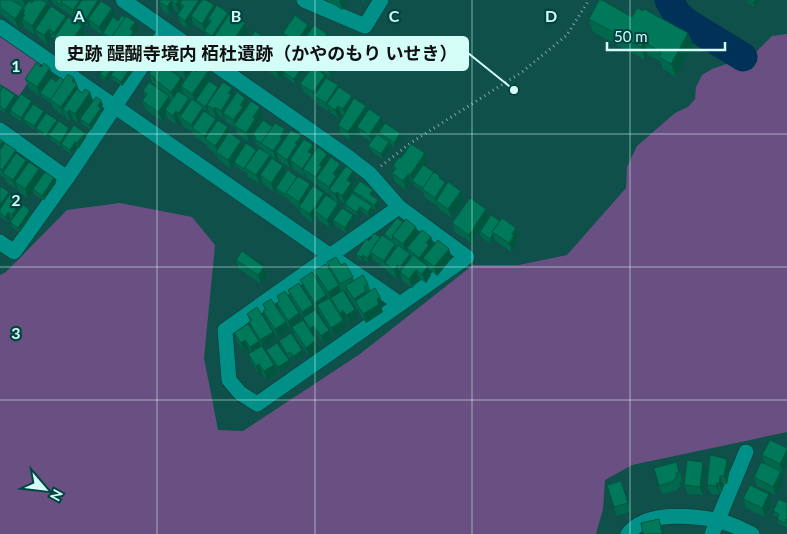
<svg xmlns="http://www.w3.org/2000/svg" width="787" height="534" viewBox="0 0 787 534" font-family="Lato,'Noto Sans JP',sans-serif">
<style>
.green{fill:#6a5082}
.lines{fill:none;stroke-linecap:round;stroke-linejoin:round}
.river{stroke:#003156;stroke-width:29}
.street-casing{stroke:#0e322f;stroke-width:16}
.path{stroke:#76aaa5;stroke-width:3;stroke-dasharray:1 4;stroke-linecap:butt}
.street{stroke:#009088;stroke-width:15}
.wall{fill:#00684d;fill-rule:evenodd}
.shaded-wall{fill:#00553f}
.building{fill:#00795a;stroke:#00553f}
.grid{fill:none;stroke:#d5fdf8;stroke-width:1;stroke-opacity:0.55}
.grid-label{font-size:16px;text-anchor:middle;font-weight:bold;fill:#d5fdf8;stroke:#004541;stroke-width:4.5;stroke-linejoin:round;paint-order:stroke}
.leader{fill:none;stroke:#d5fdf8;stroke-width:2}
.callout-dot{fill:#d5fdf8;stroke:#004541;stroke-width:2}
.callout{fill:#d5fdf8;stroke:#d5fdf8;stroke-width:2}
.callout-label{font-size:18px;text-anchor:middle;font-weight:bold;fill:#111}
</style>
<rect width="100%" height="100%" fill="#10504b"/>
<g class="green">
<polygon points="787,34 787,432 632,465 605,480 603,509 596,534 0,534 0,275 6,272 67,210 120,203 192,217 215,245 204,358 218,430 243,431 360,354 473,265 519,265 567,255 626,188 627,167 637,146 675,113 688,107 695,99 696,87 702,75 712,69 753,55 772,36"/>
<polygon points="0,35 41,63 19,96 0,84"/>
</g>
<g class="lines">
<polyline class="river" points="669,0 677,14 686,22 743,57"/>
<defs>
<g id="street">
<polyline points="123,0 348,157 370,174 399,207 467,257 257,404 240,393 229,380 225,330 399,207"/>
<polyline points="304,0 365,26 381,0"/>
<polyline points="0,27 400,304"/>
<polyline points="0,130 67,178 166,30"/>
<polyline points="0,242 14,252 67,178"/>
<path d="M628,534C645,511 690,515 716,520C728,522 741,529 752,534"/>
<polyline points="712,534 746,452"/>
</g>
</defs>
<use href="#street" class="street-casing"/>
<polyline class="path" points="381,166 412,142 522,72 567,35 589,0"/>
<use href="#street" class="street"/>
</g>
<g class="wall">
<polygon points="0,0 23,7 24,11 23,9 24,8 12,0 32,0 31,2 49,9 67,19 82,26 85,35 107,55 122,59 136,67 122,86 113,80 111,76 107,82 101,78 100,74 104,68 102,63 97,71 86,63 85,62 82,66 77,63 75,58 80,52 78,51 77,47 73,52 69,49 66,53 57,47 55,39 52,38 47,44 39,38 36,32 35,35 25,28 22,21 18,28 0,13"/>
<polygon points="43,0 52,0 49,4"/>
<polygon points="52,0 98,0 99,3 115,17 114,18 138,31 135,35 137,40 128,53 115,47 113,44 104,37 103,35 91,28 90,25 89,28 84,24 83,27 76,22 75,18 53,3"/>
<polygon points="206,0 215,8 245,23 248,32 235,51 229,46 224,53 216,47 215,44 208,39 205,32 194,25 193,23 188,29 181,24 177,15 179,13 174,10 170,15 162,10 159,1"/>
<polygon points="326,0 345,0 346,3 342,10"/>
<polygon points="361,0 368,0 366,4"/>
<polygon points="747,0 759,0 755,7 748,3"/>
<polygon points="643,11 688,33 693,45 676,77 663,69 660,61 648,55 645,60 593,32 589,19 632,17"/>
<polygon points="310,31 343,46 346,55 331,77 318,69 316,63 303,54 301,48 300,50 286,41 283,33"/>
<polygon points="270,42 272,48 291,59 299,61 304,71 295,84 284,76 283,73 279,79 267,70 264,64 258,73 242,62 239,54"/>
<path d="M161,56L194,68L190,74L196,72L212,79L210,81L219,88H232L234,96L245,98L248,105L263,116L257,124L258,127L287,136H301L303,141L315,152L327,154L329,160L340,164L343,170L356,180L352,186L354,190H373L374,194L373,196L380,204L376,210L373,208L374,211L369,217L361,211L358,216L346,209L345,204L340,200L338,203L341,210L353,215L355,220L346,233L335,225L334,223L330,228L318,220L317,217L313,223L302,215L299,209L290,202L288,199L277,192L276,189L274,192L263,184L262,181L260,184L248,177L247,172L246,173L236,166L235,163L231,169L219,160L216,154L208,148L207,145L195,137L194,133L183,126L181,121L180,120L176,124L168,119L166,114L162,121L146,110L142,101L145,97L143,91L157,88L156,85L152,83L149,74L183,84L186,80L164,65ZM182,89L184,95L180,92ZM204,109L207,111L208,109L210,114L216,118L218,115L224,119L225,118L226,122L236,128L237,134L249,142L253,135L256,144L263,149L264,151H257L244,148L241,141L230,134L228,127L217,121L216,119L205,111ZM270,156L276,160L278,157L279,161L290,168L292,166L293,169L305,177L306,176L307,178L318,185L320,188L331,195L332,198L325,196L286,173L271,158Z"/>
<polygon points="53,76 52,79 56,82 74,78 79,90 82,93 90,92 93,101 103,105 101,108 102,112 91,130 82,124 80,119 78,123 73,119 71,122 66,118 65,115 64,116 53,108 52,104 42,97 41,94 40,96 29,88 25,79"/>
<polygon points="326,78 338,85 339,88 354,100 366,106 368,111 384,125 400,133 402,138 395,147 390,143 391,147 383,159 370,150 368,146 371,142 360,135 359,130 351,141 341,134 338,125 344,116 341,114 338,118 331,113 330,111 329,112 317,104 316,101 304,92 300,84"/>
<polygon points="0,84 2,88 15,95 16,100 7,114 0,110"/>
<polygon points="33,104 44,111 45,114 57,120 58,123 71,131 86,137 79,148 77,146 71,154 63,149 62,146 61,147 51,140 50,137 48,139 38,132 36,129 35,130 25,123 24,120 22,122 11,115 10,110"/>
<polygon points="0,139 4,144 16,150 17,153 42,176 54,178 56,183 44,200 34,194 33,191 28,198 18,191 17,187 16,189 6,182 5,178 0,175"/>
<polygon points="425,153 428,162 425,166 442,180 446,185 461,191 464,200 452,218 439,209 438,206 425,198 423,192 414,185 413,183 411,182 406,190 395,182 392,173 394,170 393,166 401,158"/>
<polygon points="0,186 10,195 30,210 32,214 20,232 12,227 10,222 13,219 10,217 7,221 0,217"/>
<polygon points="486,209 489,218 472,243 455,232 452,223"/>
<polygon points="500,221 516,228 519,237 516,241 517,244 512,252 496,241 494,238 491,244 481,237 480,232"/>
<polygon points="403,222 416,227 419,234 431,237 434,245 452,258 437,276 429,269 431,275 426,283 420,279 412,288 403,281 400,274 397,279 388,272 387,270 373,260 372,258 369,263 364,260 363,262 358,259 356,254 369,241 380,237 385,238 384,234"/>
<polygon points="236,260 264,267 267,275 261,284 239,269"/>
<polygon points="327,262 341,265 353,277 354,280 368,284 371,291 380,297 383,305 381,307 383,312 366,323 348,295 347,291 344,292 355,310 358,318 350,324 347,319 343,321 346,329 335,336 320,314 319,311 318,311 304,288 300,280 326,295 328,299 333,305 332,301 331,301 317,280 314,271 336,280 331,271"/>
<polygon points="288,290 315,310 329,330 332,339 324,345 317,334 314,336 316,340 320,349 309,356 295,336 292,329 291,330 286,322 289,330 278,338 267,320 263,311 265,310 263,304 280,312 277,303 279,302 277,296 306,325 304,318 291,299"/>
<polygon points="247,314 276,340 263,348 274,365 277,374 267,380 262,373 259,375 252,363 248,354 251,352 249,349 244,352 237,341 234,333 252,330 249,322 250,322"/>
<polygon points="279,341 304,355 295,361 292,356 289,358 281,346"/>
<polygon points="266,350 291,364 280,372 268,354"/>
<polygon points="787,448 783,473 781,472 784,480 776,495 757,486 754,477 765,463 762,455"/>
<polygon points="727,459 730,468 727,484 723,484 722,492 720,492 720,495 711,494 707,485"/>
<polygon points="703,462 706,470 703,495 688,494 684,485"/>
<polygon points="680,471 682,482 679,482 681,487 677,488 678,490 662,494 659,486"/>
<polygon points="624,490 631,511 617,516 614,507"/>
<polygon points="743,499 772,503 765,517 746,508"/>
<polygon points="787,503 787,527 778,523 777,519 777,517 774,516 773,511"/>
</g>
<g class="shaded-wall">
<polygon points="23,0 32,0 26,9 23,1"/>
<polygon points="47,0 52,0 49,4"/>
<polygon points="80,0 89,0 74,14 73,10"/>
<polygon points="98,0 102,9 88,19 90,25 89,28 86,19"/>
<polygon points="179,0 188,0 180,3 182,9 179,13 176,4"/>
<polygon points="199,0 205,0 191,16 193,23 188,29 185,21"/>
<polygon points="340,0 345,0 346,3 342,10 339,1"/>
<polygon points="364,0 368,0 366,4"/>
<polygon points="755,0 759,0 755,7 753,3"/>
<polygon points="171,1 174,10 170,15 167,7"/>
<polygon points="47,3 50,12 35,30 36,32 35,35 32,26"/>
<polygon points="214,5 217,14 211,21 208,19 210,25 204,31 205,33 202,24"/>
<polygon points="23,7 26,16 23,13 25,18 22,19 22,21 18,28 15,19"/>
<polygon points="112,8 115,17 104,34 103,33 103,35 99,27"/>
<polygon points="228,13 231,21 213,39 212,36"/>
<polygon points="66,16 69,25 57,40 54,33"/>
<polygon points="81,16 84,24 83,27 80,18"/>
<polygon points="135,22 138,31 135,35 137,40 128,53 125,45 130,29"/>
<polygon points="245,23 248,32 235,51 232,42"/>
<polygon points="308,25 311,33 300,46 301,48 300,50 296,42"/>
<polygon points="82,26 85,35 73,52 70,43"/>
<polygon points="49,29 52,38 47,44 44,35"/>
<polygon points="688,33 693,45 676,77 671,64"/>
<polygon points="327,34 330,43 315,60 316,63 313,55"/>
<polygon points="226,38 229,46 224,53 221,44"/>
<polygon points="66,40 69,49 66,53 63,44"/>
<polygon points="270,42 273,51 263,61 264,64 258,73 255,65"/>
<polygon points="644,42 648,55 645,60 641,47"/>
<polygon points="343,46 346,55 331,77 328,69"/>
<polygon points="106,51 107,55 97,71 95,66"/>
<polygon points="289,52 292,60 283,72 283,73 279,79 276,70"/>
<polygon points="86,54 84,59 85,62 82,66 81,62"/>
<polygon points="121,55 122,59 107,82 105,78"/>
<polygon points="190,60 194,68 186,80 183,71"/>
<polygon points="134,62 136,67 122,86 121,82"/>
<polygon points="302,67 304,71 295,84 294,79"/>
<polygon points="50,68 53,76 40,96 37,87"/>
<polygon points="209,70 212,79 197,101 196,100 196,103 192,94"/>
<polygon points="325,75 329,83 314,96 313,92"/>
<polygon points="74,78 80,93 63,109 64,116 61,107 72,81"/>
<polygon points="181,78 184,87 181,86 182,89 174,100 171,92"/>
<polygon points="338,85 341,94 327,104 330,111 329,112 326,103"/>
<polygon points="218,87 220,91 207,105 208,109 207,111 205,107"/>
<polygon points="232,88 235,97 223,113 225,118 224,119 221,111 228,93"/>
<polygon points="90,92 93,101 78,123 75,114"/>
<polygon points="15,95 16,100 7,114 5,110"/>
<polygon points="169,96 172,105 165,110 166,114 162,121 158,112"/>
<polygon points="352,96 355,105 346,118 343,109"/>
<polygon points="189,98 192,107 181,118 179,113"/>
<polygon points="245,98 249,106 235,126 233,120 240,105"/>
<polygon points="101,100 103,105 99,110 98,106"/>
<polygon points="32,101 34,106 22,122 21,118"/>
<polygon points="338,106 341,114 338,118 335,110"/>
<polygon points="366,106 369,115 357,127 359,130 351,141 348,132"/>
<polygon points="203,107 206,116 193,129 191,125"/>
<polygon points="215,107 218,115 216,118 213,109"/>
<polygon points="260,107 263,116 257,124 258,128 249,142 246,133 253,117"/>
<polygon points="101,108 102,112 91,130 89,125"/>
<polygon points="69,110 73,119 71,122 68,113"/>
<polygon points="44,111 45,116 36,128 36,129 35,130 34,126"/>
<polygon points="176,111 180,120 176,124 173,116"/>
<polygon points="381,117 385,126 379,132 379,134 373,144 369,135"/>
<polygon points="216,119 219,127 205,139 204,136"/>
<polygon points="57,120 58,124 48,139 46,135"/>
<polygon points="228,127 231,136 217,153 215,146"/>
<polygon points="69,128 71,133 61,144 62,146 61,147 60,143"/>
<polygon points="285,129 288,138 276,152 278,157 276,160 273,151 280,137"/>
<polygon points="85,133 86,137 79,148 77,143"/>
<polygon points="400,133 402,138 395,147 394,143"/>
<polygon points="301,136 304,144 290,160 292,166 290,168 287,160 295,143"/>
<polygon points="3,141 6,150 0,159 0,146"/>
<polygon points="241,141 244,150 234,162 235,163 231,169 228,160"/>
<polygon points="75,142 77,146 71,154 70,150"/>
<polygon points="389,142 391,147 383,159 381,154"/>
<polygon points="313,145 316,154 303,169 306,176 305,177 302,169 308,152"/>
<polygon points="16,150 19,158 3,173 2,170"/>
<polygon points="425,153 428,162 414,182 412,181 413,183 410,175"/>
<polygon points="327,154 330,162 316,179 318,185 315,177 319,165"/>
<polygon points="270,155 273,164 260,175 262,181 260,184 256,175"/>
<polygon points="26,160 30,169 15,182 17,187 16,189 13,180"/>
<polygon points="340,164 343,172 330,191 329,187 333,174"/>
<polygon points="283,166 286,174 274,192 271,183"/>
<polygon points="39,169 42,178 33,189 33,191 28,198 25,189"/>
<polygon points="353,171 356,180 352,186 354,191 353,191 354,192 345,204 342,196 347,180"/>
<polygon points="408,174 411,182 406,190 403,181"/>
<polygon points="54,178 56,183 44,200 42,196"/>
<polygon points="445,182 448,191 436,201 438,207 435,198"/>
<polygon points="310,184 314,193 301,208 299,202"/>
<polygon points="373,190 374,194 371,198 370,194"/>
<polygon points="461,191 464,200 452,218 448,209"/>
<polygon points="9,192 11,197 0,211 0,205"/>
<polygon points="337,192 340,200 338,203 335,194"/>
<polygon points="324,193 327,202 315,211 317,217 313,223 310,214"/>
<polygon points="378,200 380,204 376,210 374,205"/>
<polygon points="21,201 23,206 14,219 12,215"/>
<polygon points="338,203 342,211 333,220 334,223 330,228 327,220"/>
<polygon points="372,206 374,211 369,217 368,212"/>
<polygon points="360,207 361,211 358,216 356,212"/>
<polygon points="486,209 489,218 472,243 469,235"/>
<polygon points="30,210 32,214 20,232 18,228"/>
<polygon points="8,212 10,217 7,221 5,217"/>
<polygon points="353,215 355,220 346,233 345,228"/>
<polygon points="416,227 419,236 407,248 408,250 406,253 403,244"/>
<polygon points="516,228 519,237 516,241 517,244 512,252 509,243 512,234"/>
<polygon points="493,233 494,238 491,244 490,239"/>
<polygon points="431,237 434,246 423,258 425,263 422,267 419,258 426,243"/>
<polygon points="395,244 398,253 385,263 387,270 384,261"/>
<polygon points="449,249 452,258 437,276 434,267"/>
<polygon points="371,253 372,258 369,263 367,258"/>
<polygon points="410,254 413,263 403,276 400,267"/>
<polygon points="363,255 364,260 363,262 361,257"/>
<polygon points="397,265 401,274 397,279 394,270"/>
<polygon points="428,266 431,275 426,283 422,274"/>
<polygon points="264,267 267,275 261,284 258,275"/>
<polygon points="416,270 420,279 412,288 409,279"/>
<polygon points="339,285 342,294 331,298 332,301 331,301 328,292"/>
<polygon points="366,291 369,300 355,301 357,308 354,299"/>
<polygon points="326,295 330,304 317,305 319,311 318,311 315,303"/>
<polygon points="380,297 383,305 381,307 383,312 366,323 363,314 377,299"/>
<polygon points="313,305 316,314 305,321 302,312"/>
<polygon points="343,310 347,319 343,321 346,329 335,336 331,328 343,321 340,313"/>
<polygon points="355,310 358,318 350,324 346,315"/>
<polygon points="299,313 303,322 291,330 288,321"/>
<polygon points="286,322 289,330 278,338 275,329"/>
<polygon points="314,326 317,334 313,336 310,328"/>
<polygon points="329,330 332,339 324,345 321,336"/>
<polygon points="273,332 276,340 263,348 260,340"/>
<polygon points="245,340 249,349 244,352 241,343"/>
<polygon points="316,340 320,349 309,356 306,348"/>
<polygon points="259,341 262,350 253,356 250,347"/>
<polygon points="302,350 304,355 295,361 294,356"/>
<polygon points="289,360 291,364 280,372 278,367"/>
<polygon points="259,364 262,373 259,375 256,366"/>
<polygon points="274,365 277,374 267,380 264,371"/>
<polygon points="787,450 787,465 783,473 780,464"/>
<polygon points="727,459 730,468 727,484 724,476"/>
<polygon points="703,462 706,470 703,495 700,487"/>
<polygon points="781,471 784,480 776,495 773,487"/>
<polygon points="720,476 723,484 722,492 719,484"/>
<polygon points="717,483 720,492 720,495 716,486"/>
<polygon points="769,494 772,503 765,517 762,508"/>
<polygon points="659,519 662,528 663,534 662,534"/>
</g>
<g class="building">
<polygon points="0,0 12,0 23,7 15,19 0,7"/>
<polygon points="34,0 42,0 47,3 32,26 22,19 25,15 23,13 25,10 23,9 29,1 32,3"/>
<polygon points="54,0 63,0 61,2 62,6"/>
<polygon points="63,0 80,0 73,10 61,2"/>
<polygon points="82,0 98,0 86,19 81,16 80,18 73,13"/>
<polygon points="160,0 179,0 176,4 171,1 167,7 159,1"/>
<polygon points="182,0 199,0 185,21 177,15 184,6 180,3"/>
<polygon points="202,0 206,0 214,5 202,24 191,16"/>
<polygon points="599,0 602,0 632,17 637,8 643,11 644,9 688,33 671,64 659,57 661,52 644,42 641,47 589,19"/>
<polygon points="748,0 755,0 753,3"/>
<polygon points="101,1 112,8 99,27 88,19"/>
<polygon points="217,5 228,13 212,36 204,31 211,21 208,19"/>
<polygon points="51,6 66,16 54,33 49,29 44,35 35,30"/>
<polygon points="230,13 245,23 232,42 226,38 221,44 213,38"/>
<polygon points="122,15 125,18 111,38 112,39 103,33 113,17 118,21"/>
<polygon points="295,15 308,25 296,42 283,33"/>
<polygon points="126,16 135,22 130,29 133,32 125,45 111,38"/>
<polygon points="68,17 82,26 70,43 66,40 63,44 54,38"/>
<polygon points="314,25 327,34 313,55 300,46"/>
<polygon points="255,31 270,42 255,65 239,54"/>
<polygon points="85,34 106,51 95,66 84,59 86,54 81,62 75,58 81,50 77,47"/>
<polygon points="276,43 289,52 276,70 263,61"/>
<polygon points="167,47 172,51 174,48 190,60 183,71 161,56"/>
<polygon points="116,51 121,55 105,78 100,74 106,65 102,63 109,52 113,54"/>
<polygon points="125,56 134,62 121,82 111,75"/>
<polygon points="293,57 299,61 297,63 302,67 294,79 283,72"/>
<polygon points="158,61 181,78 171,92 154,79 155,78 149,74"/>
<polygon points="36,63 41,67 44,63 50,68 37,87 25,79"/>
<polygon points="201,65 209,70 192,94 181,86 193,69 196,72"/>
<polygon points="313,66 325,75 313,92 300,84"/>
<polygon points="68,74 74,78 72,81 77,84 61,107 50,100"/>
<polygon points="60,77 64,80 50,100 51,100 40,93 51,78 56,82"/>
<polygon points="326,78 338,85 326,103 314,96"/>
<polygon points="209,81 218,87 205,107 196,100"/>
<polygon points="149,82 169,96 158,112 142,101 147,94 143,91"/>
<polygon points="223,82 232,88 228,93 231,95 221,111 215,107 213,109 207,105"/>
<polygon points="3,87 15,95 5,110 0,106 0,92"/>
<polygon points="339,87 352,96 343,109 338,106 335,110 327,104"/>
<polygon points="77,89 82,93 85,89 90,92 75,114 69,110 68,113 63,109"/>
<polygon points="178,91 189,98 179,113 176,111 173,116 165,110"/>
<polygon points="237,92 245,98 240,105 243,107 233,120 223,113"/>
<polygon points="21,94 32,101 21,118 10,110"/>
<polygon points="96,97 101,100 98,106 101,108 89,125 80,119"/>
<polygon points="354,98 366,106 348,132 338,125"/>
<polygon points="192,99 203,107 191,125 180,117"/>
<polygon points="251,101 260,107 253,117 255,119 246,133 234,125"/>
<polygon points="33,104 44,111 34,126 23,119"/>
<polygon points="369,109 381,117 369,135 357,127"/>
<polygon points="204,111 216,119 204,136 192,128"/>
<polygon points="46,113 57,120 46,135 36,128"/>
<polygon points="218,120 228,127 215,146 205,139"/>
<polygon points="263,120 273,127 261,143 262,144 254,139 256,137 253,134"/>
<polygon points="59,121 69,128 60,143 49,135"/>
<polygon points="275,123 285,129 280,137 282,138 273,151 261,143"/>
<polygon points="385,123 400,133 394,143 379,132"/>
<polygon points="74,125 85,133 77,143 75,142 70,150 61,144"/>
<polygon points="291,130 301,136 295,143 297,144 287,160 276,152"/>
<polygon points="229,132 241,141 228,160 216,152"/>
<polygon points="377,134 389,142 381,154 368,146"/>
<polygon points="0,139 3,141 0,146"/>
<polygon points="304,139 313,145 308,152 312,154 302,169 290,160"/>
<polygon points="5,143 16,150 2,170 0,169 0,150"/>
<polygon points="246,143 256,150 244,169 234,162"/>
<polygon points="411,144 425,153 410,175 408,174 403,181 392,173 396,168 393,166 399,157 401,158"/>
<polygon points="318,147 327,154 319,165 322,166 315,177 303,169"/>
<polygon points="259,148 270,155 256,175 245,168"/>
<polygon points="16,153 26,160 13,180 3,173"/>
<polygon points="331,157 340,164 333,174 336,176 329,187 316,179"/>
<polygon points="272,158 283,166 271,183 260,175"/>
<polygon points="29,162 39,169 25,189 15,182"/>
<polygon points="423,165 434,172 423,188 412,181"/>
<polygon points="346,166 353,171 347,180 351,183 342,196 337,192 335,194 329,190"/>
<polygon points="288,170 297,177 286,193 287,194 286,195 276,188"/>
<polygon points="45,172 54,178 42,196 33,189"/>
<polygon points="434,172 440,176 439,178 445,182 435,198 422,189"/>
<polygon points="298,176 310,184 299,202 286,193"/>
<polygon points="360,181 373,190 370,194 378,200 374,205 353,191"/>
<polygon points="448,182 461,191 448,209 436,201"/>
<polygon points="0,186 9,192 0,205"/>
<polygon points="313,186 324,193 310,214 299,207"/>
<polygon points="352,193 372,206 368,212 360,207 356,212 345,204"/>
<polygon points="10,194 21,201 12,215 8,212 5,217 0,213 0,209"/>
<polygon points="326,195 338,203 327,220 315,211"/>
<polygon points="470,198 486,209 469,235 452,223"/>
<polygon points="23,205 30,210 18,228 10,222"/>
<polygon points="342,208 353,215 345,228 333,220"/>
<polygon points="491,215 500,221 492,232 493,233 490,239 480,232"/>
<polygon points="397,218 403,222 392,236 393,238 392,240 384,234"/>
<polygon points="502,218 516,228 512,234 514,235 509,243 492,232"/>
<polygon points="406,219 416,227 403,244 392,236"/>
<polygon points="422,230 431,237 426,243 429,245 419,258 407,248"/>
<polygon points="374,233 380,237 370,252 371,253 367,258 363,255 361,257 356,254 366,239 369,241"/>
<polygon points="382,235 395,244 384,261 370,252"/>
<polygon points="438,240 449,249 434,267 423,258"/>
<polygon points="398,245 410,254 400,267 397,265 394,270 385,263"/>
<polygon points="242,251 264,267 258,275 236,260"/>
<polygon points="413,255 428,266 422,274 416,270 409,279 400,272"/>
<polygon points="336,257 341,265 345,263 353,277 340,284 327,262"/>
<polygon points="326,264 339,285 328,292 314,271"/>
<polygon points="312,272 326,295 315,303 300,280"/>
<polygon points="363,275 368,284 364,287 366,291 354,299 345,286"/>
<polygon points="299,283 313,305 302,312 288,290"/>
<polygon points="375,288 380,297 377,299 379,304 363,314 355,301"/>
<polygon points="343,290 355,310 346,315 343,310 340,313 331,298"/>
<polygon points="285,291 299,313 288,321 277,303 280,301 277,296"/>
<polygon points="329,298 343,320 331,328 317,305"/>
<polygon points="271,299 286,322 275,329 263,311 266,310 263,304"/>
<polygon points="257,307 273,332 260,340 249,322 252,320 247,314"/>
<polygon points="315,310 329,330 321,336 314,326 310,328 303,318"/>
<polygon points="303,320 316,340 306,348 292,327"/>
<polygon points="248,324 259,341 250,347 245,340 241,343 234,333"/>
<polygon points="291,333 302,350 294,356 290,352 287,354 279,341"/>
<polygon points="277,343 289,360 278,367 266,350"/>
<polygon points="262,346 274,365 264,371 259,364 256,366 248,354"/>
<polygon points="770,440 787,448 787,450 780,464 762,455"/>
<polygon points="710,455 727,459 724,476 720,476 719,484 717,483 716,486 707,485"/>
<polygon points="687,460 703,462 700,487 684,485"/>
<polygon points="677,462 679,473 676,473 677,478 674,479 674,481 659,486 654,468"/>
<polygon points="761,462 781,471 773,487 754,477"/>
<polygon points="621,481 628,503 614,507 607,485"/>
<polygon points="750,485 769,494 762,508 743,499"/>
<polygon points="779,499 787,503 787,519 785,523 777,519 779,514 773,511"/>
<polygon points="659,519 662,534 643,534 641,523"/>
</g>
<path class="grid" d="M157,0V534M315,0V534M472,0V534M630,0V534M0,134H787M0,267H787M0,400H787"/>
<g class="grid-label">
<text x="79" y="22">A</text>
<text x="236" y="22">B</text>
<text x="394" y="22">C</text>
<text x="551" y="22">D</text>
<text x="16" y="72">1</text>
<text x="16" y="206">2</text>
<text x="16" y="339">3</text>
</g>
<path class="leader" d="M514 90L468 53"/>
<circle class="callout-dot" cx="514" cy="90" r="5"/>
<rect class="callout" x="56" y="37" width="412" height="33" rx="5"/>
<g class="callout-label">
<text x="262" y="60">史跡 醍醐寺境内 栢杜遺跡（かやのもり いせき）</text>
</g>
<g transform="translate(45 489) rotate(118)" stroke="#004541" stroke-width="4" paint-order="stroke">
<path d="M0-4L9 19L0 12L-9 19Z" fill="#d5fdf8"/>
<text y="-8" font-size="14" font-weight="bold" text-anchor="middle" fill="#d5fdf8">N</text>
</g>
<path d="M607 42v8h118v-8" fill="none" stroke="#d5fdf8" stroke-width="2.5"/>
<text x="614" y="42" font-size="15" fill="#d5fdf8" stroke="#004541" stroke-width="4" paint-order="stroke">50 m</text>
</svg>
